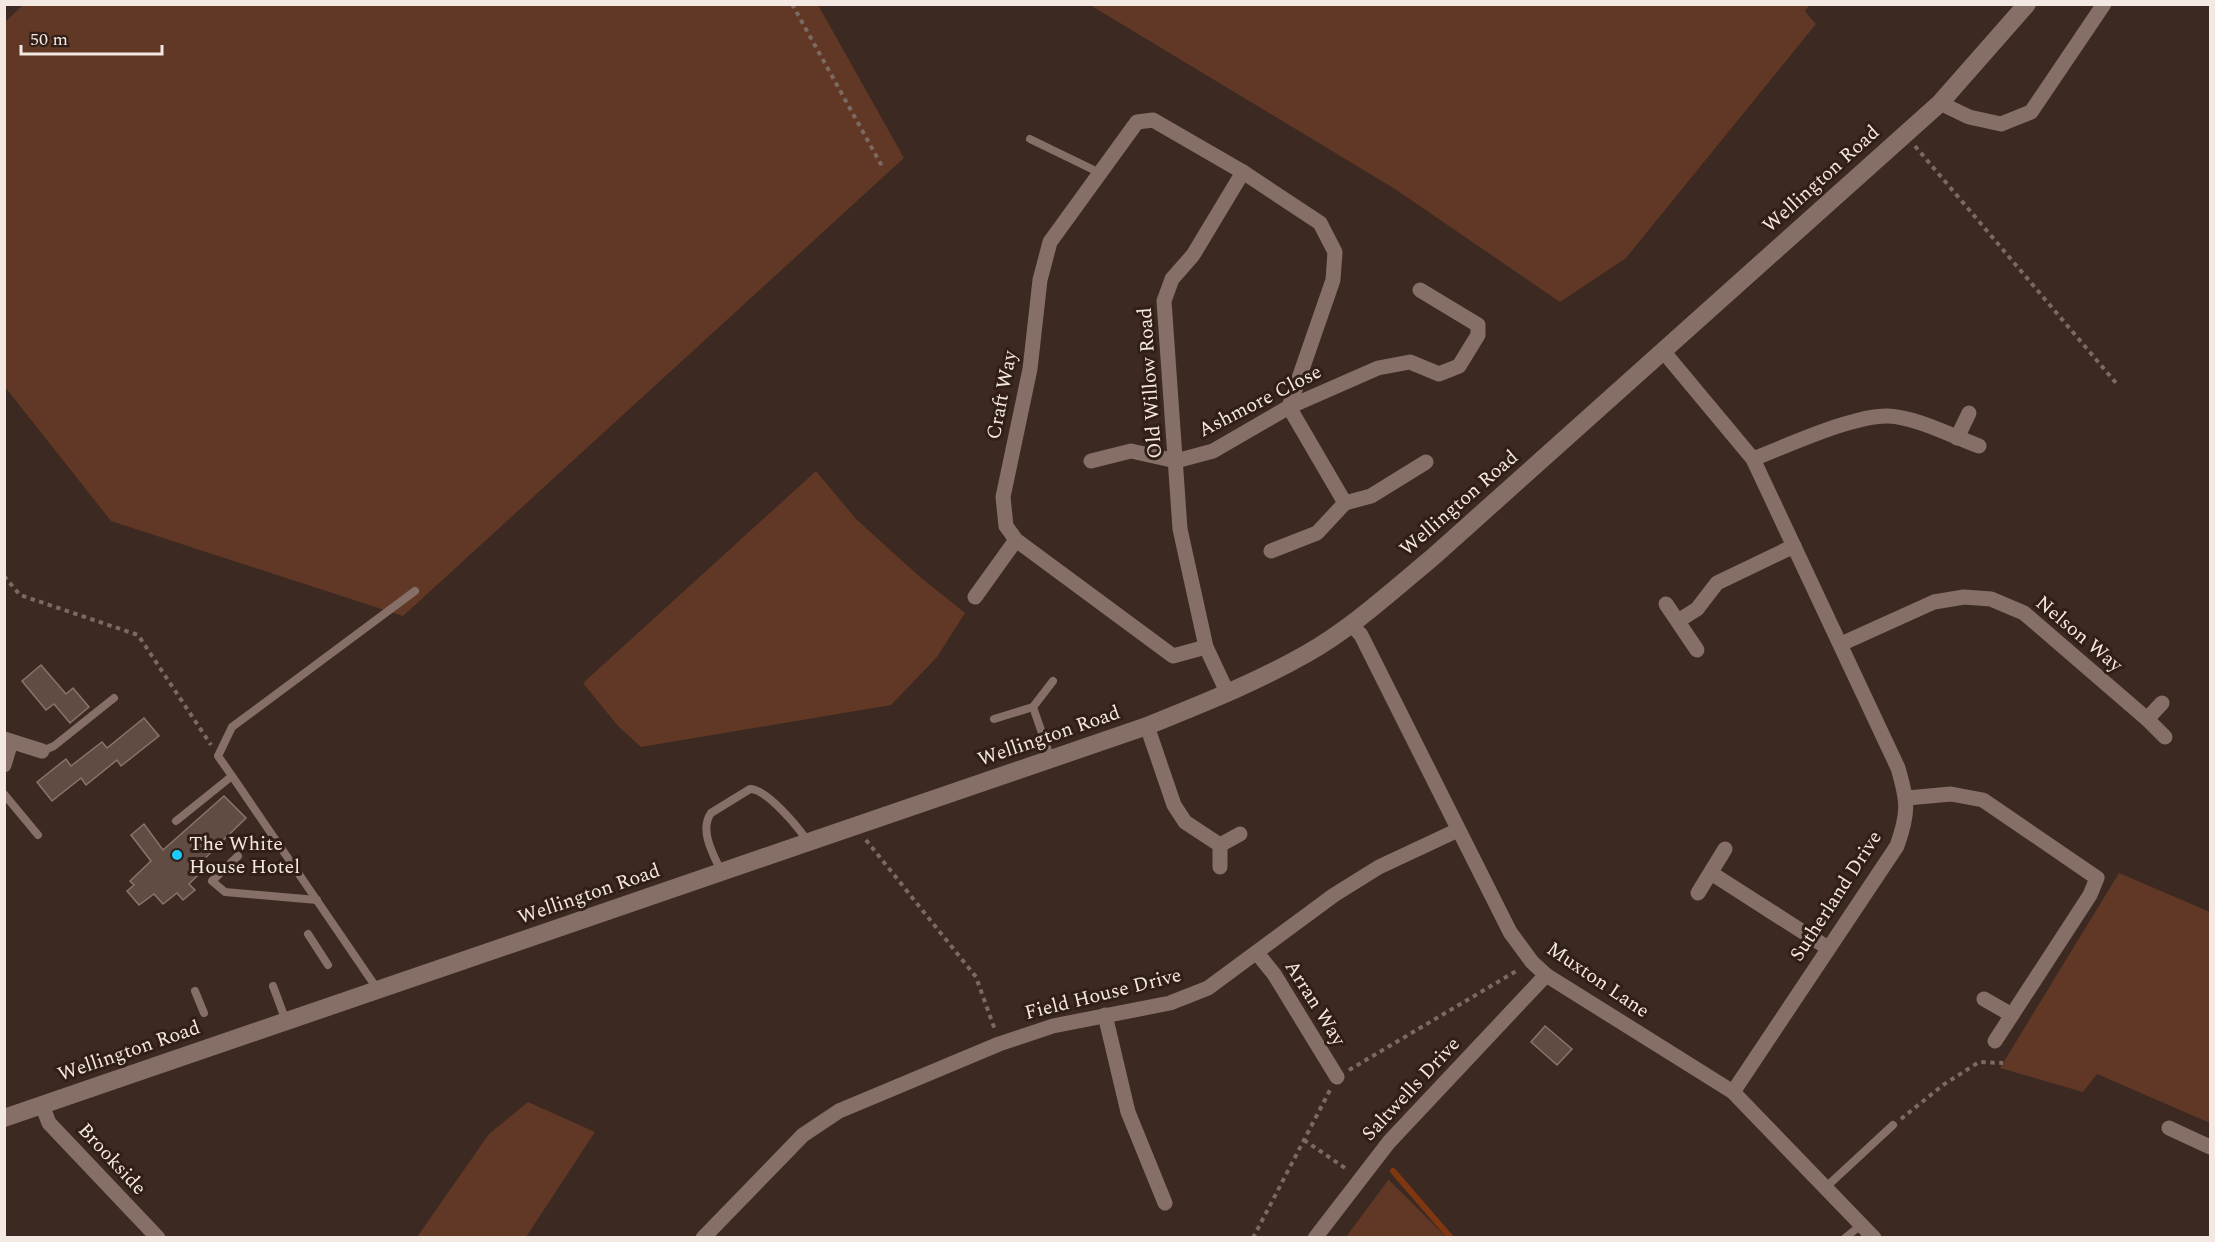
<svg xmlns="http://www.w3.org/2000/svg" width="2215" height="1242" viewBox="0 0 2215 1242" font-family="Spectral,serif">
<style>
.green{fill:#613825}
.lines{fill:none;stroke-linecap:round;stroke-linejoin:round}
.stream{stroke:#7f3711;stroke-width:6}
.building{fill:#604c43;stroke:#8a746a;stroke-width:1.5}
.path{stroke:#7a6a62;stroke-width:4;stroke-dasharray:4.5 4.5;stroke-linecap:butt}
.lane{stroke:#856f66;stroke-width:8}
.street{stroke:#856f66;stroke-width:15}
.secondary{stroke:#856f66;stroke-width:18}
.poi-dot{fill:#1bcafc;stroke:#311f17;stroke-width:2}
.labels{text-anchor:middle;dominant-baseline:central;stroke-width:6;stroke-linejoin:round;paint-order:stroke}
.street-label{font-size:20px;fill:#f4e8e2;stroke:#311f17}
.poi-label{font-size:20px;fill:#f4e8e2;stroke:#311f17;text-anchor:start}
</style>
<rect width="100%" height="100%" fill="#3c2921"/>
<g class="green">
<polygon points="1810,4 1805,11 1816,24 1626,258 1560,302 1395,189 1090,5"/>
<polygon points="23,5 818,5 904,158 403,616 111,521 5,387 4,23"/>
<polygon points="816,471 856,519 920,577 965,613 937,657 891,705 641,747 618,726 583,683"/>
<polygon points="2119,873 2210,912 2210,1123 2097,1074 2083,1092 2000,1068"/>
<polygon points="528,1102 595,1132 526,1237 417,1237 489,1134"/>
<polygon points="1389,1179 1389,1180 1446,1237 1346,1237"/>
</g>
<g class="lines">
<polyline class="stream" points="1393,1171 1451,1238"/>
</g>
<g class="building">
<polygon points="41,665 66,694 73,688 89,707 70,723 54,704 46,710 22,681"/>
<polygon points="144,718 159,736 121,766 117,760 86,785 81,778 52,801 37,782 66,759 71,766 102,742 107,748"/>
<polygon points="224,796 246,818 198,865 202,871 189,884 195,890 183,900 177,893 163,904 154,894 139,905 127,891 134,885 130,881 151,861 131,835 144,824 163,850"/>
<polygon points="1545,1026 1572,1049 1557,1065 1531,1042"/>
</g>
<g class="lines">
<g class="path">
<polyline points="792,4 883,168"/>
<polyline points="1915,146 2116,383"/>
<polyline points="4,576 20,595 138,635 211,745"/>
<polyline points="866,840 976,977 995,1030"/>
<polyline points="1349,1070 1518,970"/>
<polyline points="1901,1119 1943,1085 1979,1062 2003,1063"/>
<polyline points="1304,1140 1348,1170"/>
<polyline points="1253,1238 1330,1090"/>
</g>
<g class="lane">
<polyline points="1030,139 1100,173"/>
<polyline points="994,719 1033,707"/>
<polyline points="42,751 54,746 114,698"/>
<polyline points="1051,759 1033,707 1053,681"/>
<polyline points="232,776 218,756 232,727 415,591"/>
<polyline points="4,794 38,835"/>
<polyline points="176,821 232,776 378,990"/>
<polyline points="238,856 212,881 225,892 317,900"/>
<path d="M721,871C713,854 699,830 711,813L750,789C767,789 799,828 808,842"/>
<polyline points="308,934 328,965"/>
<polyline points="273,986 286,1021"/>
<polyline points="195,991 204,1013"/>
<polyline points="1825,1188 1893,1125"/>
<polyline points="1845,1238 1861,1225"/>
</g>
<g class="street">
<polyline points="1940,103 1969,117 2001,124 2031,112 2104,4"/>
<path d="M1663,351L1753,459L1898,768C1908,802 1909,812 1897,846L1733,1092"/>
<polyline points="1289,407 1345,503"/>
<polyline points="1957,438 1969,413"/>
<path d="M1753,459C1787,446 1853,415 1888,416C1916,417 1952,436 1979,446"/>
<polyline points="1091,461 1131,451 1176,461 1213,451 1289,407 1378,368 1410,362 1439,374 1459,366 1478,335 1478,325 1420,290"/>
<polyline points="1271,551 1317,533 1345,503 1371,496 1426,462"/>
<polyline points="975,597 1016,540"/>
<polyline points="1666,604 1697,650"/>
<polyline points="1678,621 1697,609 1717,583 1794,546"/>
<polyline points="1351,624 1361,635 1510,932 1532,962 1546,975 1733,1092 1874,1238"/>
<polyline points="1841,644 1934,602 1964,597 1991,599 2024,613 2147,719 2165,737"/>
<polyline points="1206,647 1180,529 1164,301 1172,279 1193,255 1243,172"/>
<polyline points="1228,694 1206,647 1173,656 1016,540 1006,526 1003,497 1030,369 1040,280 1050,242 1137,122 1153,120 1243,172 1320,223 1335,252 1333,280 1289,407"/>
<polyline points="2147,719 2162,703"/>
<polyline points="1147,726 1174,805 1185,822 1220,845 1220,867"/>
<polyline points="4,739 42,751"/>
<polyline points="4,765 11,742"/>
<polyline points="1907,798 1951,794 1983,800 2097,878 2090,895 1995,1041"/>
<polyline points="1220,845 1240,834"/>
<polyline points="1711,873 1828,948"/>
<polyline points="1698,893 1725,849"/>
<polyline points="1257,953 1274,974 1337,1077"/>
<polyline points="1984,999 2012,1015"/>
<polyline points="1105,1015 1128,1112 1165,1203"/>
<polyline points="42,1105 49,1123 158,1238"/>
<polyline points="2169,1128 2210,1147"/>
<polyline points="703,1238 803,1135 839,1111 999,1044 1053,1026 1170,1003 1208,988 1334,895 1379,867 1458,830"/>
<polyline points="1315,1238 1389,1142 1546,975"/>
</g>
<path class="secondary" d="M4,1118L1147,726C1201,704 1255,683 1306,654C1352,628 1392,591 1433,557L1940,103L2027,4"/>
</g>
<circle class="poi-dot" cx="177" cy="855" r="6"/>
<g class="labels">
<g class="street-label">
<text transform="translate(1821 179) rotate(-42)">Wellington Road</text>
<text transform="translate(1150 383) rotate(-94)">Old Willow Road</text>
<text transform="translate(1002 395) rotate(-79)">Craft Way</text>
<text transform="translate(1260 401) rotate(-27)">Ashmore Close</text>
<text transform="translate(1459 503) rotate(-41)">Wellington Road</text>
<text transform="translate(2079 634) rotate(40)">Nelson Way</text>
<text transform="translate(1049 736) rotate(-19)">Wellington Road</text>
<text transform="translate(589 894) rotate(-19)">Wellington Road</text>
<text transform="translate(1836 896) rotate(-57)">Sutherland Drive</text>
<text transform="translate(1598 980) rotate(34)">Muxton Lane</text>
<text transform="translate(1103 994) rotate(-14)">Field House Drive</text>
<text transform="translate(1315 1003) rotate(58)">Arran Way</text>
<text transform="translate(129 1051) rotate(-19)">Wellington Road</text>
<text transform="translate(1411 1089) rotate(-47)">Saltwells Drive</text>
<text transform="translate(112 1159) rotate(47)">Brookside</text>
</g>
<g class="poi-label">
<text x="189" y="844">The White<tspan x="189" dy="23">House Hotel</tspan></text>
</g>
</g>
<rect width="2215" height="1242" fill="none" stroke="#f4e8e2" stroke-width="12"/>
<path d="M21 45v9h141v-9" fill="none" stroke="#f4e8e2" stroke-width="3"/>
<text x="30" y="45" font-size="18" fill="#f4e8e2" stroke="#311f17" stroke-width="4.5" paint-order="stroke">50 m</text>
</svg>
